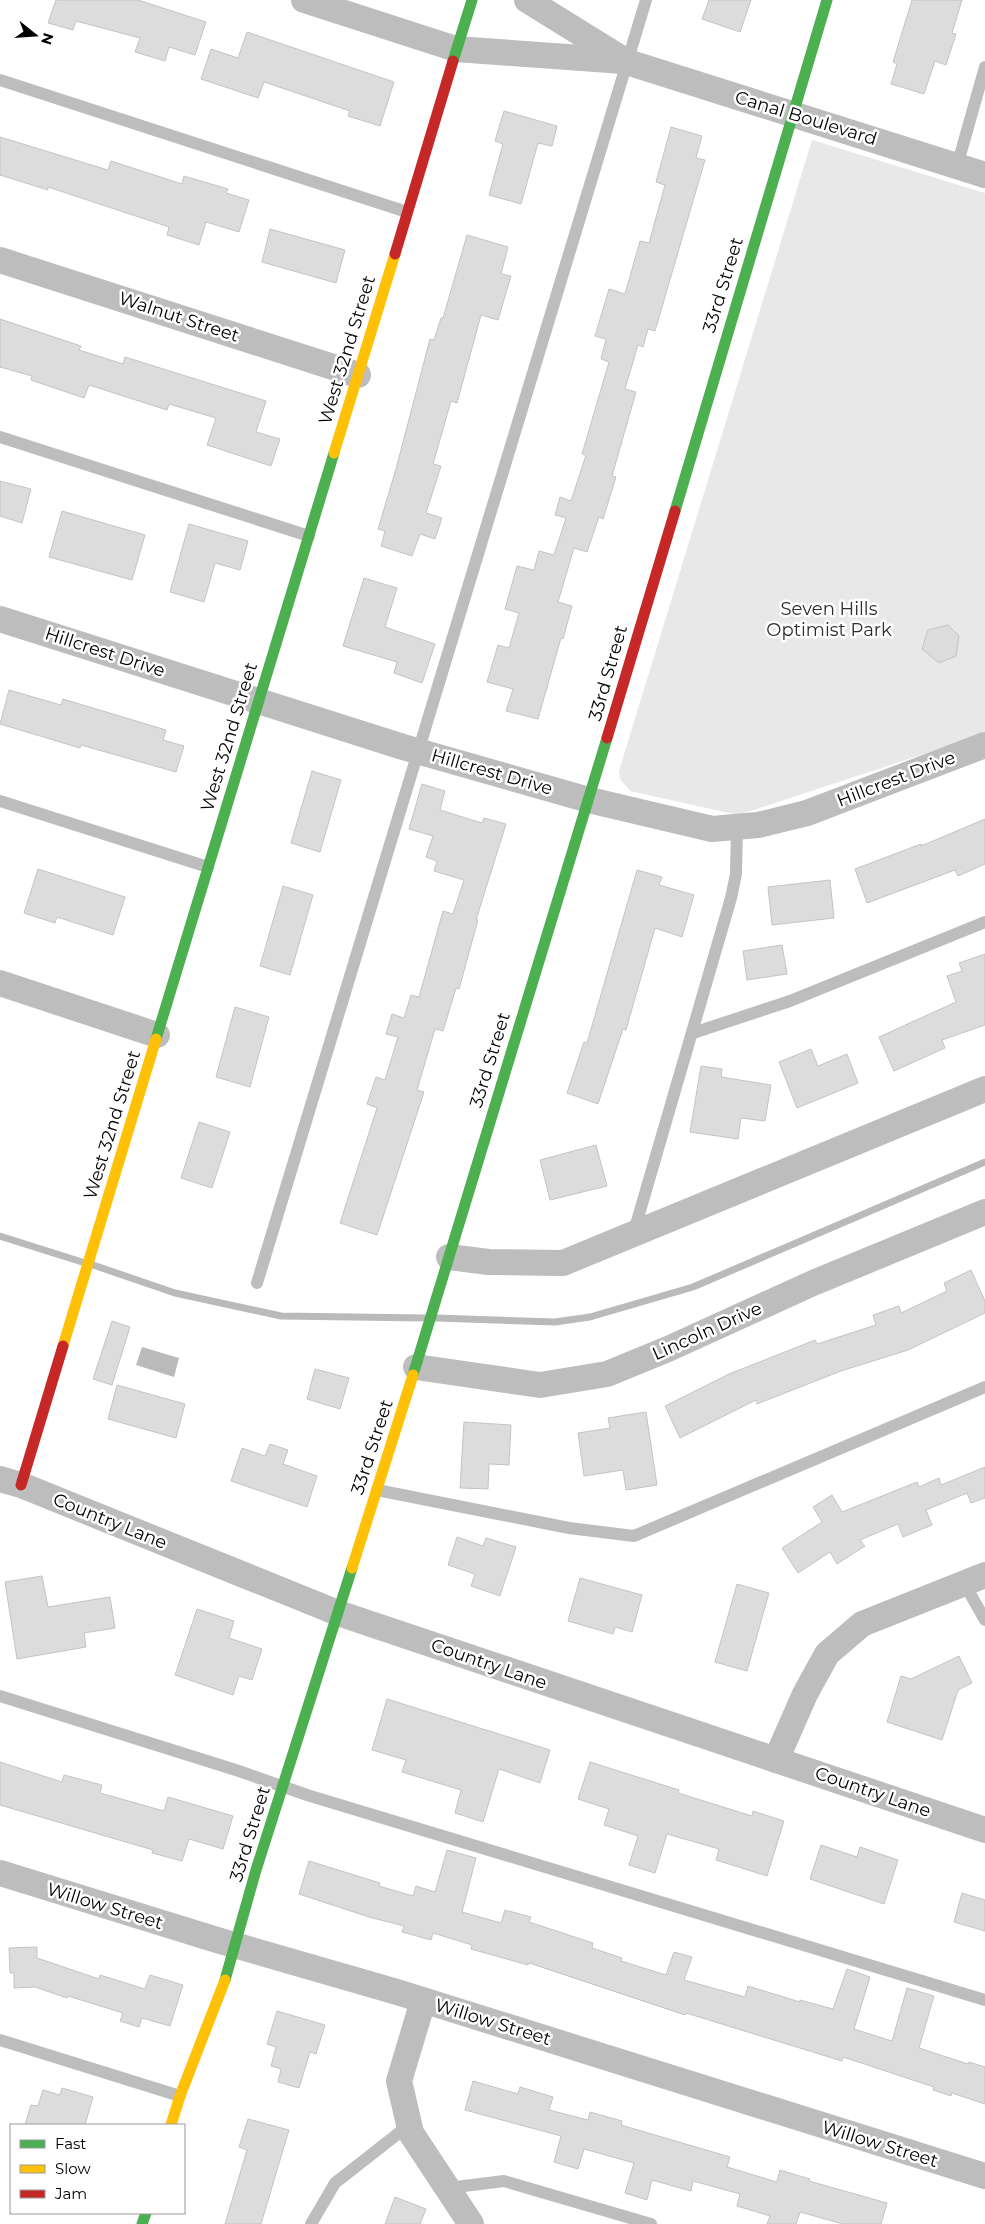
<svg xmlns="http://www.w3.org/2000/svg" width="985" height="2224" viewBox="0 0 985 2224" font-family="Montserrat,sans-serif">
<style>
.green{fill:#e8e8e8}
.water{fill:#bababa}
.lines{fill:none;stroke-linecap:round;stroke-linejoin:round}
.stream{stroke:#bababa;stroke-width:7}
.building{fill:#dcdcdc;stroke:#c4c4c4}
.lane{stroke:#bdbdbd;stroke-width:12}
.street{stroke:#bdbdbd;stroke-width:26}
.fast{stroke:#4caf50;stroke-width:11}
.slow{stroke:#ffc107;stroke-width:11}
.jam{stroke:#c62828;stroke-width:11}
.labels{text-anchor:middle;dominant-baseline:central;stroke-width:5;stroke-linejoin:round;paint-order:stroke}
.street-label{font-size:18px;fill:#000;stroke:#fff}
.park-label{font-size:18px;fill:#2d2d2d;stroke:#fff}
</style>
<rect width="100%" height="100%" fill="#fff"/>
<polygon class="green" points="812,140 985,193 985,734 738,815 630,791 620,779 619,771"/>
<polygon class="water" points="142,1347 179,1358 174,1377 136,1365"/>
<g class="lines">
<g class="stream">
<polyline points="0,1236 82,1262"/>
<polyline points="93,1265 175,1293 281,1316 425,1318"/>
<polyline points="436,1318 555,1322 590,1317 693,1287 985,1162"/>
</g>
</g>
<g class="building">
<polygon points="56,0 138,0 206,22 195,55 169,47 165,61 135,52 140,38 76,21 73,30 48,23"/>
<polygon points="709,0 751,0 740,32 702,19"/>
<polygon points="912,0 962,0 952,33 956,34 946,65 935,61 924,94 891,84 897,64 893,62"/>
<polygon points="247,32 394,82 380,126 348,116 350,111 264,82 258,98 201,79 211,49 238,58"/>
<polygon points="504,111 557,126 552,146 538,143 521,204 489,195 503,144 495,141"/>
<polygon points="671,127 702,136 696,158 705,160 655,331 648,329 643,347 638,345 625,389 636,392 612,476 616,477 603,519 599,517 587,552 574,548 558,602 572,606 563,639 561,638 538,719 506,711 513,689 487,682 498,645 509,648 519,613 505,609 517,566 534,570 539,551 554,555 566,518 555,515 560,497 571,501 586,455 582,454 609,362 601,359 606,339 595,336 609,289 625,294 640,241 649,243 665,185 656,182"/>
<polygon points="0,137 108,170 111,161 182,184 184,176 228,189 226,193 249,200 239,232 206,222 199,245 167,235 169,227 48,187 48,190 0,175"/>
<polygon points="270,229 345,250 336,283 262,262"/>
<polygon points="467,235 508,247 501,274 511,276 498,320 481,315 457,403 451,401 433,464 441,466 426,513 442,518 435,539 420,534 412,556 381,546 385,531 378,529 396,469 430,339 434,340 441,318 443,318"/>
<polygon points="0,319 81,346 79,350 123,364 125,357 266,401 256,432 280,439 271,466 207,445 216,418 169,404 167,410 89,385 84,398 31,380 32,376 0,367"/>
<polygon points="0,481 31,489 22,523 0,516"/>
<polygon points="62,511 145,535 132,580 49,557"/>
<polygon points="189,524 248,541 240,570 215,563 204,602 170,592"/>
<polygon points="364,578 397,588 385,627 435,644 422,683 394,673 397,662 343,646"/>
<polygon points="948,625 959,636 956,656 939,663 922,649 928,630"/>
<polygon points="9,690 61,705 63,699 166,730 163,740 184,746 176,772 81,745 80,748 0,724"/>
<polygon points="312,771 341,780 320,852 291,843"/>
<polygon points="422,784 445,791 440,810 482,823 484,818 506,824 476,920 478,920 459,989 456,988 443,1031 435,1029 417,1090 424,1092 377,1235 340,1223 377,1108 367,1104 376,1077 385,1080 398,1037 386,1034 392,1014 404,1018 411,995 419,997 443,911 453,914 464,880 434,871 437,861 426,857 433,836 409,829"/>
<polygon points="985,819 985,864 958,876 955,870 867,903 855,869 921,844 921,846"/>
<polygon points="38,869 125,897 113,935 57,917 55,923 24,913"/>
<polygon points="637,870 662,877 659,885 694,895 682,937 655,928 626,1030 623,1029 598,1104 567,1093 584,1042 587,1043"/>
<polygon points="830,880 834,918 772,925 768,887"/>
<polygon points="283,886 313,895 290,975 260,966"/>
<polygon points="782,945 787,974 747,980 743,951"/>
<polygon points="985,954 985,1025 942,1040 945,1048 894,1071 879,1037 956,1002 947,976 962,971 959,963"/>
<polygon points="235,1007 269,1017 250,1087 216,1077"/>
<polygon points="811,1049 818,1066 847,1054 858,1083 797,1108 779,1062"/>
<polygon points="701,1066 722,1069 721,1077 771,1085 765,1121 741,1118 738,1139 690,1132"/>
<polygon points="199,1122 230,1132 212,1188 181,1178"/>
<polygon points="596,1145 607,1186 550,1200 540,1160"/>
<polygon points="971,1270 985,1301 985,1313 908,1350 841,1371 757,1404 756,1400 680,1438 665,1406 729,1374 815,1340 817,1344 876,1325 873,1315 899,1306 901,1313 947,1291 944,1283"/>
<polygon points="112,1321 130,1327 112,1385 93,1379"/>
<polygon points="315,1369 349,1378 340,1409 307,1399"/>
<polygon points="117,1385 185,1404 176,1438 108,1419"/>
<polygon points="646,1412 657,1485 626,1490 623,1470 584,1476 578,1433 610,1428 608,1418"/>
<polygon points="464,1422 511,1425 509,1465 489,1464 488,1489 460,1488"/>
<polygon points="270,1444 288,1450 283,1464 317,1476 307,1507 231,1481 242,1448 265,1456"/>
<polygon points="985,1467 985,1498 971,1503 967,1493 926,1510 932,1525 903,1537 898,1524 860,1540 865,1546 837,1564 830,1552 798,1573 782,1548 822,1522 813,1507 832,1495 842,1512 917,1482 919,1487 939,1478 941,1485"/>
<polygon points="457,1537 483,1546 486,1538 516,1547 500,1596 471,1586 475,1574 448,1565"/>
<polygon points="42,1576 48,1607 110,1597 115,1628 84,1633 86,1647 17,1659 5,1582"/>
<polygon points="580,1578 642,1595 632,1632 615,1627 613,1634 568,1621"/>
<polygon points="737,1584 769,1593 747,1671 715,1662"/>
<polygon points="197,1609 234,1621 229,1638 262,1649 252,1680 239,1676 233,1695 175,1675"/>
<polygon points="959,1656 972,1683 958,1690 942,1740 887,1722 901,1676 911,1679"/>
<polygon points="387,1699 550,1750 540,1783 499,1769 483,1822 455,1813 461,1790 402,1772 406,1760 372,1750"/>
<polygon points="0,1762 62,1782 64,1775 102,1785 100,1793 164,1811 168,1797 233,1816 223,1849 189,1839 182,1861 152,1853 153,1850 0,1805"/>
<polygon points="590,1762 679,1790 678,1793 752,1816 753,1811 784,1821 767,1876 716,1860 719,1849 667,1834 655,1873 629,1865 638,1836 604,1825 609,1809 578,1799"/>
<polygon points="821,1845 857,1857 860,1847 898,1860 884,1904 810,1879"/>
<polygon points="447,1850 476,1858 462,1912 501,1923 505,1910 531,1917 529,1922 593,1943 592,1948 622,1958 621,1961 666,1975 674,1952 692,1957 684,1980 745,1997 748,1986 800,2002 800,2000 833,2009 847,1969 870,1977 854,2029 892,2041 907,1988 934,1996 919,2048 968,2064 969,2062 985,2067 985,2104 952,2093 951,2096 933,2090 934,2087 843,2057 842,2061 686,2013 685,2015 529,1963 528,1965 471,1949 472,1945 433,1933 431,1940 402,1932 404,1926 369,1917 299,1894 309,1861 380,1883 379,1886 413,1896 416,1886 435,1892"/>
<polygon points="962,1893 985,1900 985,1931 954,1922"/>
<polygon points="37,1947 37,1958 99,1979 100,1975 145,1989 150,1975 183,1985 170,2026 142,2018 139,2027 120,2021 123,2013 68,1996 67,1998 35,1987 14,1988 14,1973 10,1973 9,1948"/>
<polygon points="277,2011 325,2025 316,2054 310,2052 299,2088 278,2082 281,2069 271,2066 276,2047 267,2044"/>
<polygon points="473,2081 518,2094 520,2087 553,2097 549,2110 588,2120 590,2112 622,2121 621,2125 730,2157 727,2167 777,2182 780,2170 810,2179 809,2181 887,2203 881,2224 843,2224 800,2212 796,2224 767,2224 770,2216 737,2206 740,2194 693,2181 691,2191 652,2180 647,2200 625,2193 634,2163 584,2149 578,2169 554,2162 561,2136 465,2110"/>
<polygon points="62,2088 93,2097 85,2125 25,2125 31,2105 38,2106 43,2090 60,2095"/>
<polygon points="248,2119 289,2130 261,2224 225,2224 247,2150 239,2147"/>
<polygon points="395,2197 426,2209 420,2224 385,2224"/>
</g>
<g class="lines">
<g class="lane">
<polyline points="0,80 407,212"/>
<polyline points="957,166 985,67"/>
<polyline points="0,437 309,536"/>
<polyline points="0,801 208,867"/>
<polyline points="693,1033 790,1001 985,922"/>
<polyline points="633,1235 731,898 736,874 737,827"/>
<polyline points="257,1283 646,0"/>
<polyline points="377,1490 569,1528 634,1536 985,1387"/>
<polyline points="964,1583 985,1620"/>
<polyline points="0,1696 239,1771 307,1795 985,2000"/>
<polyline points="0,2040 180,2096"/>
<polyline points="448,2188 504,2181 651,2224"/>
<polyline points="311,2224 335,2183 409,2125"/>
</g>
<g class="street">
<polyline points="304,0 456,49 623,61"/>
<polyline points="527,0 627,62 985,175"/>
<polyline points="0,260 358,375"/>
<polyline points="0,619 403,747 589,800 712,829 758,825 807,813 985,745"/>
<polyline points="0,983 157,1035"/>
<polyline points="449,1257 488,1262 563,1263 985,1089"/>
<polyline points="416,1367 540,1385 607,1374 668,1349 813,1283 985,1212"/>
<polyline points="0,1479 21,1485 338,1613 985,1830"/>
<polyline points="776,1760 805,1694 827,1654 862,1624 985,1575"/>
<polyline points="0,1873 217,1940 397,1992 985,2176"/>
<polyline points="423,2001 399,2081 411,2133 471,2224"/>
</g>
<g class="fast">
<polyline points="453,61 472,0"/>
<polyline points="675,511 827,0"/>
<polyline points="156,1039 334,453"/>
<polyline points="413,1375 607,738"/>
<polyline points="225,1980 256,1870 352,1568"/>
<polyline points="142,2224 146,2213"/>
</g>
<g class="slow">
<polyline points="334,453 395,254"/>
<polyline points="63,1346 156,1039"/>
<polyline points="352,1568 413,1375"/>
<polyline points="171,2125 180,2096 225,1980"/>
</g>
<g class="jam">
<polyline points="395,254 453,61"/>
<polyline points="607,738 675,511"/>
<polyline points="21,1485 63,1346"/>
</g>
</g>
<g class="labels">
<g class="street-label">
<text transform="translate(806 118) rotate(17)">Canal Boulevard</text>
<text transform="translate(723 285) rotate(-73)">33rd Street</text>
<text transform="translate(179 317) rotate(18)">Walnut Street</text>
<text transform="translate(347 350) rotate(-73)">West 32nd Street</text>
<text transform="translate(105 652) rotate(18)">Hillcrest Drive</text>
<text transform="translate(608 673) rotate(-74)">33rd Street</text>
<text transform="translate(229 737) rotate(-73)">West 32nd Street</text>
<text transform="translate(492 772) rotate(16)">Hillcrest Drive</text>
<text transform="translate(896 779) rotate(-21)">Hillcrest Drive</text>
<text transform="translate(490 1060) rotate(-73)">33rd Street</text>
<text transform="translate(112 1125) rotate(-73)">West 32nd Street</text>
<text transform="translate(707 1331) rotate(-24)">Lincoln Drive</text>
<text transform="translate(372 1447) rotate(-72)">33rd Street</text>
<text transform="translate(110 1521) rotate(22)">Country Lane</text>
<text transform="translate(489 1664) rotate(19)">Country Lane</text>
<text transform="translate(873 1792) rotate(19)">Country Lane</text>
<text transform="translate(250 1834) rotate(-73)">33rd Street</text>
<text transform="translate(105 1906) rotate(17)">Willow Street</text>
<text transform="translate(493 2022) rotate(17)">Willow Street</text>
<text transform="translate(880 2144) rotate(17)">Willow Street</text>
</g>
<g class="park-label">
<text x="829" y="609">Seven Hills<tspan x="829" dy="21">Optimist Park</tspan></text>
</g>
</g>
<rect x="10" y="2124" width="175" height="90" fill="#ffffff" stroke="#999999"/>
<rect x="20" y="2140" width="25" height="8" fill="#4caf50" stroke="#999999"/>
<text x="55" y="2149" font-size="15" fill="#000000">Fast</text>
<rect x="20" y="2165" width="25" height="8" fill="#ffc107" stroke="#999999"/>
<text x="55" y="2174" font-size="15" fill="#000000">Slow</text>
<rect x="20" y="2190" width="25" height="8" fill="#c62828" stroke="#999999"/>
<text x="55" y="2199" font-size="15" fill="#000000">Jam</text>
<g transform="translate(35 35) rotate(107)" stroke="#ffffff" stroke-width="4" paint-order="stroke">
<path d="M0-4L9 19L0 12L-9 19Z" fill="#000000"/>
<text y="-8" font-size="14" font-weight="bold" text-anchor="middle" fill="#000000">N</text>
</g>
</svg>
